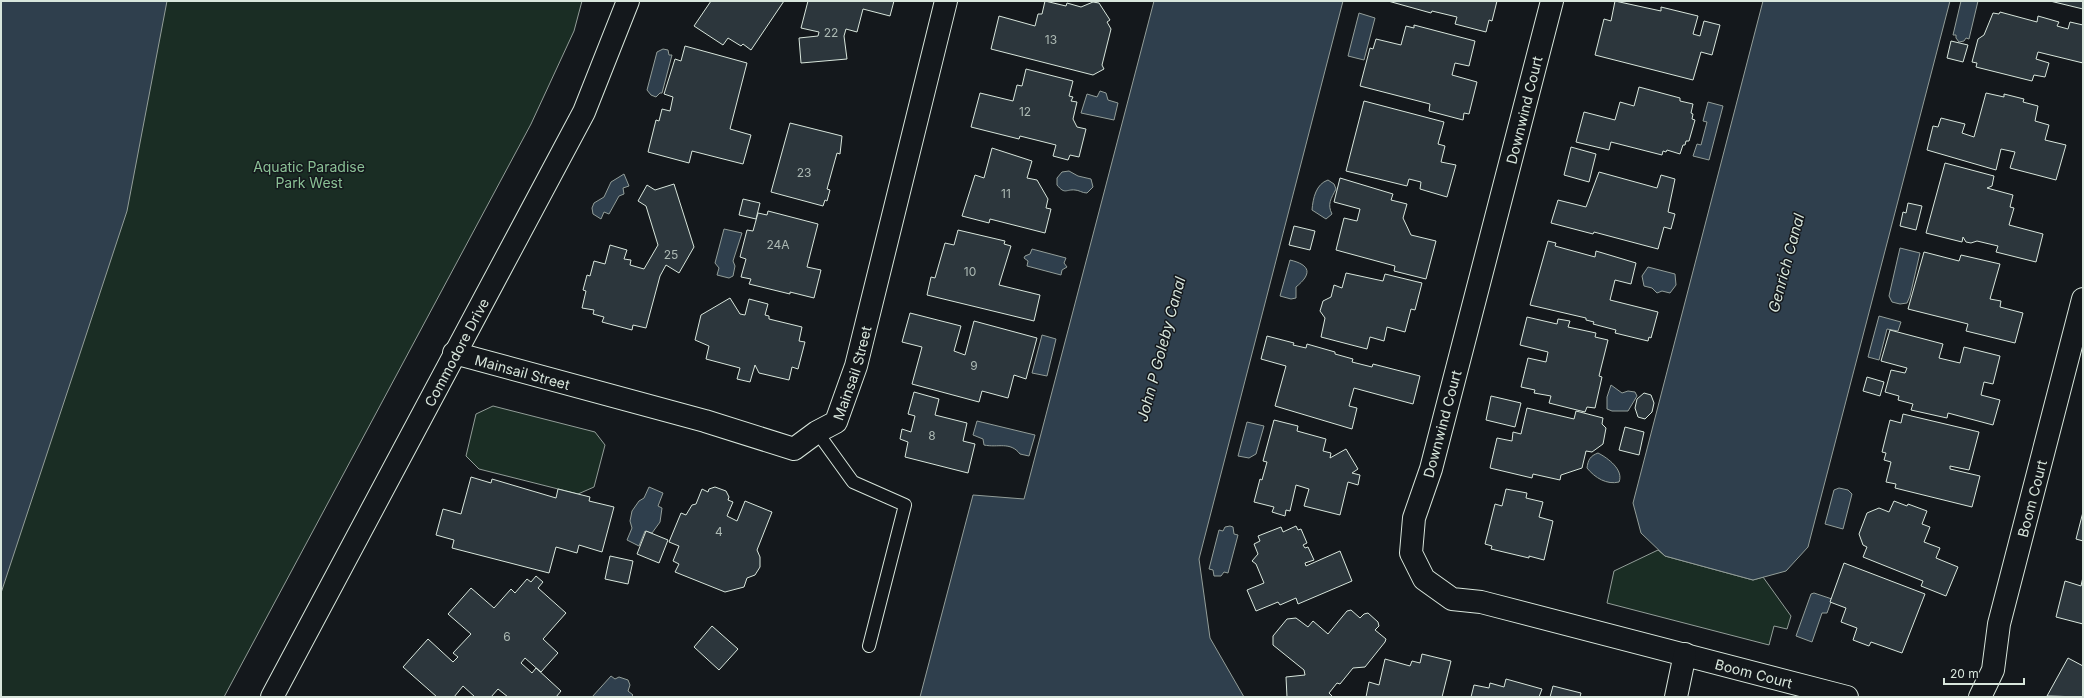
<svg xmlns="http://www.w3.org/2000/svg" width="2084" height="698" viewBox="0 0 2084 698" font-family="Inter,sans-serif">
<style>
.green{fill:#1a2d24;stroke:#939e99}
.water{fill:#2f3f4d;stroke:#939e99}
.building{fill:#2c363c;stroke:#d8e6dc}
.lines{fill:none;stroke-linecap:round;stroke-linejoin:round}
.lane-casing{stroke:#d8e6dc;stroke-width:14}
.street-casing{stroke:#d8e6dc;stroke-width:24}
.lane{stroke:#14181c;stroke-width:12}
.street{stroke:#14181c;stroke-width:22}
.labels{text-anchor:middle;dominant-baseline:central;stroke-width:3;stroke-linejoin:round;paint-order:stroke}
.number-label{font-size:12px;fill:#adbab4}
.street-label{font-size:14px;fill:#d8e6dc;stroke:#14181c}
.park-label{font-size:14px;fill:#8ac095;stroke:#14181c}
.water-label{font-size:15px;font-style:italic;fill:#d8e6dc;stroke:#14181c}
</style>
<rect width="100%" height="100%" fill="#14181c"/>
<g class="green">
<polygon points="88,1 582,1 574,31 531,124 224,697 1,697 1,293"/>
<polygon points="493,406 595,432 605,445 594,487 578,494 479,469 466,456 476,414"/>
<polygon points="1658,550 1665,556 1753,580 1763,577 1791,616 1787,629 1774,626 1769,645 1607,603 1614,571"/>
</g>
<g class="water">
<polygon points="1,1 167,1 127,211 1,593"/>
<polygon points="1154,1 1343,1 1199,559 1210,638 1244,697 920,697 973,495 1024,499"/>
<polygon points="1763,1 1950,1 1808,547 1786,571 1753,580 1665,556 1641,533 1633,503"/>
<polygon points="1961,1 1978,1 1969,39 1966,38 1964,41 1959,42 1956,38 1956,35 1953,35"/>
<polygon points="1359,13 1375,18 1364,60 1348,56"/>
<polygon points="663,49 668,50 669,55 672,55 662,93 660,93 656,97 651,95 647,90 657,52"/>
<polygon points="1100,91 1106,93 1108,100 1118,103 1114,120 1081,113 1087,94 1097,97"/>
<polygon points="1708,102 1723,106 1709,160 1693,156 1697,144 1701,145 1707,122 1703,121"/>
<path d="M1069,171L1078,176L1091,179L1093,187L1087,193C1082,193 1079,190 1075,190C1066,189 1065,195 1057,185V178L1062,172Z"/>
<polygon points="624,174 629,186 623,188 624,194 619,196 609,214 604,212 601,219 593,214 592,208 594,203 604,197 611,182"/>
<path d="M1328,180L1334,184L1336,189C1331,199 1327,204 1332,214L1326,219L1312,210C1313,198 1316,184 1328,180Z"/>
<polygon points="724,229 742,233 733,261 735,266 733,276 729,278 717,275 719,268 715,263"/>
<polygon points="1900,248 1920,253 1910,296 1907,303 1900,304 1892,302 1889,296"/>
<polygon points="1032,249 1066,258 1064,263 1067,267 1062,270 1061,275 1027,266 1028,261 1024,258 1025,256 1030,254"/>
<path d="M1290,260C1311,265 1312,274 1296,287V298L1291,299L1280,296Z"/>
<polygon points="1648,267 1675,274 1676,285 1670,293 1662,291 1657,293 1652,288 1644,286 1642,276"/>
<polygon points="1879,316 1901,322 1898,331 1887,329 1879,360 1868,357"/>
<polygon points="1042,335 1056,339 1047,376 1032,373"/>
<polygon points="1611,385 1622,393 1628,391 1635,392 1637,396 1628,411 1612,411 1607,409 1607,397"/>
<path d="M977,421L1035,435L1029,456L1020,454C1010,441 998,448 984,445L983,439L973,435Z"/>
<polygon points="1247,422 1264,426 1256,454 1249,458 1238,456"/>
<path d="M1598,453C1608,458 1624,470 1619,482C1607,485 1595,478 1587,468C1588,460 1590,456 1598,453Z"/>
<polygon points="649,487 663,493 658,506 662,508 660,522 652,533 645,531 639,546 627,540 632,528 630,521 632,511 639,501 644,498"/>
<polygon points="1839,488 1848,490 1852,494 1843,529 1825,524 1834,490"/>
<polygon points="1230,526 1233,527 1234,534 1238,535 1228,573 1224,572 1221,576 1214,576 1213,570 1209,569 1219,530 1223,531 1225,527"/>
<polygon points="1814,593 1832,599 1827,613 1822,613 1812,642 1796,636 1811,594"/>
<polygon points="611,676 615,679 619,677 628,680 630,685 628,691 633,695 631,697 592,697"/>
</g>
<g class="building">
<polygon points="711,1 784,1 751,50 743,44 741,46 728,38 723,45 694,26"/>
<polygon points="808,1 894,1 890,16 863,9 857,32 846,29 844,36 847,59 801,63 799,38 818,36 819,32 801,28"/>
<polygon points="1045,1 1066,6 1067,3 1081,7 1093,2 1099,3 1110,20 1107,22 1111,29 1102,65 1104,69 1093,75 991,49 999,16 1035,26 1038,14 1042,14"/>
<polygon points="1388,1 1497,1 1492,21 1489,20 1486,32 1455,24 1457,17 1432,11 1431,13"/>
<polygon points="1615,1 1661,11 1661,7 1698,16 1693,34 1700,36 1704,21 1720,25 1712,55 1701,52 1693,80 1595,55 1604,19 1611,21"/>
<polygon points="2050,1 2083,1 2083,9"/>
<polygon points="2000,12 2037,22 2038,16 2059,22 2057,26 2068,29 2070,22 2083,25 2083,63 2038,52 2036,59 2049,63 2045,77 2034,75 2032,81 1976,67 1977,63 1972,62 1978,39 1984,35 1993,13 1999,14"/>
<polygon points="1414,25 1475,41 1469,66 1455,63 1452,75 1477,82 1469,114 1464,113 1463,120 1429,111 1430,104 1360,86 1370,48 1373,49 1376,39 1401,45 1406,26 1414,28"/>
<polygon points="1951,41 1968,45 1963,62 1947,58"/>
<polygon points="685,46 747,63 730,129 751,135 743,164 692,151 689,163 648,152 656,120 659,121 662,109 670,111 673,97 664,94 675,59 681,61"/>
<polygon points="1026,69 1073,81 1069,96 1073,97 1071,101 1077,102 1073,119 1077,127 1086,129 1079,157 1070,155 1068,160 1053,156 1056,145 1020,136 1019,139 971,127 980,93 1013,101 1017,85 1022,86"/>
<polygon points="1639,87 1680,98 1680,101 1693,104 1691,113 1693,114 1692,119 1695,120 1689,141 1686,141 1685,145 1683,145 1680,154 1667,150 1666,152 1663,151 1662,155 1611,142 1609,150 1576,142 1584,112 1615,120 1620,102 1634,106"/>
<polygon points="1986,93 2004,97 2004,94 2024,99 2023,102 2038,106 2035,121 2049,125 2045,140 2066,145 2056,180 2010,168 2015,152 2001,149 1996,170 1927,150 1933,126 1938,127 1941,118 1965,124 1962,133 1974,137"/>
<polygon points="1364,101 1444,122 1438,144 1445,146 1441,162 1456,165 1447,197 1420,189 1421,182 1409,179 1407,186 1346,171"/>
<polygon points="790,123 842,136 840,154 837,153 827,189 830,190 827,201 825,200 823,206 771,192"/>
<polygon points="1571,147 1596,154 1589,182 1564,175"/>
<polygon points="992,148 1032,161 1027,178 1037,180 1048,199 1046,208 1051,209 1045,233 990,219 989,223 962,216 975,175 984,178"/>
<polygon points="1945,163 1994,176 1992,186 1987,188 2013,195 2010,207 2014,208 2009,225 2043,234 2036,262 1996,252 1998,246 1977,241 1971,243 1966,242 1963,237 1962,242 1926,233"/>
<polygon points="1599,172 1657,188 1661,175 1675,179 1668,212 1675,214 1671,229 1664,227 1658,249 1594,232 1593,234 1551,223 1558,200 1586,207"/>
<polygon points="1340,178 1393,194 1391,200 1407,204 1403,218 1411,235 1436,241 1426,279 1394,271 1395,266 1336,250 1344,218 1357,221 1360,209 1334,202"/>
<polygon points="674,184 694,247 679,273 666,265 660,276 646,328 633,325 632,330 602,322 604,317 593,314 594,310 582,308 586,291 583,290 587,275 590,276 594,261 605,264 610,245 627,250 624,259 631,260 630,265 644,269 658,245 646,206 638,201 647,185 655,190"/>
<polygon points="743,199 760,203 756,219 739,215"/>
<polygon points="1908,203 1922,206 1916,230 1900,226 1903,212 1906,213"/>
<polygon points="768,211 818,224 807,267 821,270 814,298 790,292 790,294 749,284 751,279 741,277 746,259 740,257 747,230 753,231 758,213 767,215"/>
<polygon points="1294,226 1315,231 1310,250 1289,245"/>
<polygon points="958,230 1005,241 1004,244 1011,246 999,285 1040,295 1034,321 927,295 931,277 935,278 945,243 954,245"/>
<polygon points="1548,241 1556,243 1555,246 1595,257 1596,251 1636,263 1631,284 1615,280 1610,300 1658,312 1651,338 1649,337 1648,341 1615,333 1616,330 1593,324 1594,322 1586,320 1586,318 1530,305"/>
<polygon points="1924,252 1959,261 1961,255 2000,264 1990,299 2001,301 2000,307 2023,313 2015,343 1966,331 1968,324 1908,309"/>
<polygon points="1346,273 1383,281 1385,274 1422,283 1415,310 1411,309 1405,332 1387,327 1384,341 1370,337 1367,349 1321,337 1325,318 1320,311 1323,301 1331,297 1334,285 1342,288"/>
<polygon points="730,298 740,314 745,315 749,299 768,304 765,315 769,316 769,319 802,327 799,341 805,342 798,369 792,367 789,380 759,373 755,365 750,382 737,379 740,368 706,359 709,346 695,340 701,315"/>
<polygon points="910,313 961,326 954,351 965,355 974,321 1037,338 1026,379 1014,375 1008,398 982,391 979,402 912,384 922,347 902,342"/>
<polygon points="1527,317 1557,324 1558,319 1570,321 1568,327 1596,333 1595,337 1608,340 1599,376 1602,377 1595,408 1587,407 1585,412 1549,403 1551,396 1534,393 1535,390 1521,387 1528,358 1546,362 1548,352 1520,345"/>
<polygon points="1890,330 1943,344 1939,358 1960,363 1964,347 2000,356 1993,384 1984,382 1981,395 2000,400 1993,425 1948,413 1947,418 1911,410 1913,404 1898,400 1899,396 1885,392 1891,370 1905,373 1907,368 1881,361"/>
<polygon points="1267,336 1294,343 1293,345 1306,348 1307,344 1335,352 1335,354 1353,359 1352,362 1372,367 1373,364 1420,376 1413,404 1354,388 1349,406 1357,408 1352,429 1275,406 1286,366 1261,359"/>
<polygon points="1867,377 1884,382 1880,396 1863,391"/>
<polygon points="914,392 939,399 935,415 967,423 963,441 975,444 968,473 905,457 908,442 900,439 902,429 911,432 915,416 908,414"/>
<polygon points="1644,393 1651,395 1654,403 1652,412 1645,419 1638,417 1635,408 1637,399"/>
<polygon points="1491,396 1521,403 1515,427 1486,420"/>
<polygon points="1527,408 1574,419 1576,411 1603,418 1602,424 1606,428 1603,444 1592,452 1586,451 1582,468 1561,475 1560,480 1533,474 1532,478 1490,468 1497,438 1512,441 1513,432 1521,434"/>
<polygon points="1903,414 1979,432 1969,470 1950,466 1950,469 1980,476 1972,507 1895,488 1896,484 1886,482 1891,462 1884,460 1886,453 1882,452 1890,420 1901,423"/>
<polygon points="1274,420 1298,426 1297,431 1326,439 1323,451 1331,453 1330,458 1346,449 1358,469 1352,473 1360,475 1358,485 1348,482 1340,515 1304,506 1309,489 1296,485 1290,511 1286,510 1285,516 1272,512 1274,507 1254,502 1260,479 1262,480 1267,462 1263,461"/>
<polygon points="1625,427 1644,432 1639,455 1619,450"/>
<polygon points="471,477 491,483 492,479 556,498 558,489 590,497 589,501 614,507 602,552 579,545 577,553 556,547 549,573 452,548 454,540 436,535 443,509 461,514"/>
<polygon points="715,487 726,491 729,497 728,500 733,502 727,516 737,521 745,501 772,512 757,550 760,557 760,567 755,575 747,578 744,587 725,592 675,572 679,564 673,561 679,546 669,542 681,513 686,515 692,505 696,504 702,489 708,492 709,489"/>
<polygon points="1506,489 1527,493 1526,498 1543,502 1539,517 1553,521 1544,560 1529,556 1529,558 1491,549 1492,546 1485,544 1495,504 1502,506"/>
<polygon points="1894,501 1907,506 1908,504 1927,511 1922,524 1930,527 1924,542 1940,548 1936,558 1958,567 1946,596 1921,586 1923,581 1863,557 1867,547 1863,545 1859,534 1867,513 1879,508 1889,512"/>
<polygon points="2083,512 2083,541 2076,539"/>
<polygon points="1296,526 1298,530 1301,529 1307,543 1303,545 1305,548 1308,547 1314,560 1305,563 1306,566 1340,551 1352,581 1298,604 1296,598 1280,605 1278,602 1256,611 1247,590 1264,583 1256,564 1252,561 1258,554 1254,544 1260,541 1258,536 1281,527 1283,532"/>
<polygon points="646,531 668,540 659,563 637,554"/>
<polygon points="610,556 633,561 628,584 605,579"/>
<polygon points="1844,563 1925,594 1902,653 1871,642 1869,646 1853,640 1857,628 1841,622 1846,608 1830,602"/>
<polygon points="536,576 543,582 538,588 566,613 543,639 558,653 541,672 525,658 521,663 532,673 536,668 561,691 556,697 508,697 498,689 491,697 475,697 463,686 454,697 437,697 403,667 428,639 453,662 458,657 453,653 471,634 448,614 471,588 494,608 511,589 515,593 527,579 531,582"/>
<polygon points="2083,577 2083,624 2056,617 2065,581 2081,586"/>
<polygon points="1351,610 1360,618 1364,614 1368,613 1378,622 1379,626 1375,630 1386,639 1385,642 1365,667 1353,668 1340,684 1337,683 1329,693 1333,697 1287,697 1286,677 1305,675 1304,670 1273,645 1273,636 1287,619 1296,618 1308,627 1313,621 1328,634 1347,611"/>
<polygon points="712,626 738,649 719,670 694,647"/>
<polygon points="1422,654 1451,661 1442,697 1366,697 1369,682 1379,685 1385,659 1410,666 1412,661 1420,663"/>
<polygon points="2068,658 2083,666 2083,697 2047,696"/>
<polygon points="1506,679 1542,689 1539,697 1471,697 1474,685 1489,688 1490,683 1504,687"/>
<polygon points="1553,686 1581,693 1580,697 1550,697"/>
</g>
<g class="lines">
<defs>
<polyline id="lane" points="817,432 853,482 905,505 869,646"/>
<g id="street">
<path id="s1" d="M1552,1L1431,469L1414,518L1411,553L1424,579L1452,599L1481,602L1847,697"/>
<path id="s2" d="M454,353L705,421L794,449L817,432L836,422L856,366L946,1"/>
<path id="s3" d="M272,697L584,112L628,1"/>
<polyline points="1676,697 1685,654"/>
<path id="s4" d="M1980,697L1993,670L1999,624L2083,299"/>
</g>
</defs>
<use href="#lane" class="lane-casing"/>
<use href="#street" class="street-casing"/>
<use href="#lane" class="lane"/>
<use href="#street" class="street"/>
</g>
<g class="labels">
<g class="number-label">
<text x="831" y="32">22</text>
<text x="1051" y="39">13</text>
<text x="1025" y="111">12</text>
<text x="804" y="172">23</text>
<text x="1006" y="193">11</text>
<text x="778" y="244">24A</text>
<text x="671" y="254">25</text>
<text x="970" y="271">10</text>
<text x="974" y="365">9</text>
<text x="932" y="435">8</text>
<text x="719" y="531">4</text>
<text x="507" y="636">6</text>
</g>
<g class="street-label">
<text transform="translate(1524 110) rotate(-76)">Downwind Court</text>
<text stroke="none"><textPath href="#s3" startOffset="391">Commodore Drive</textPath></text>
<text stroke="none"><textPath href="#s2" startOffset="455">Mainsail Street</textPath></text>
<text stroke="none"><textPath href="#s2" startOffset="71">Mainsail Street</textPath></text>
<text transform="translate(1442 424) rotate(-75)">Downwind Court</text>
<text stroke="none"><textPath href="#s4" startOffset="206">Boom Court</textPath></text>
<text stroke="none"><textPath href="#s1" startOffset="945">Boom Court</textPath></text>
</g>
<g class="park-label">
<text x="309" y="166">Aquatic Paradise<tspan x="309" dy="16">Park West</tspan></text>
</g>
<g class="water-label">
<text transform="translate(1786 263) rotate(-75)">Genrich Canal</text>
<text transform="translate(1161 349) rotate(-75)">John P Goleby Canal</text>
</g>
</g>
<rect width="2084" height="698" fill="none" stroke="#d8e6dc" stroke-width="4"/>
<path d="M1944 678v6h80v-6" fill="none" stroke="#d8e6dc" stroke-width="2"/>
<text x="1950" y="678" font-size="12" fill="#d8e6dc" stroke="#14181c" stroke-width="3" paint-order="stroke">20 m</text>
</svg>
